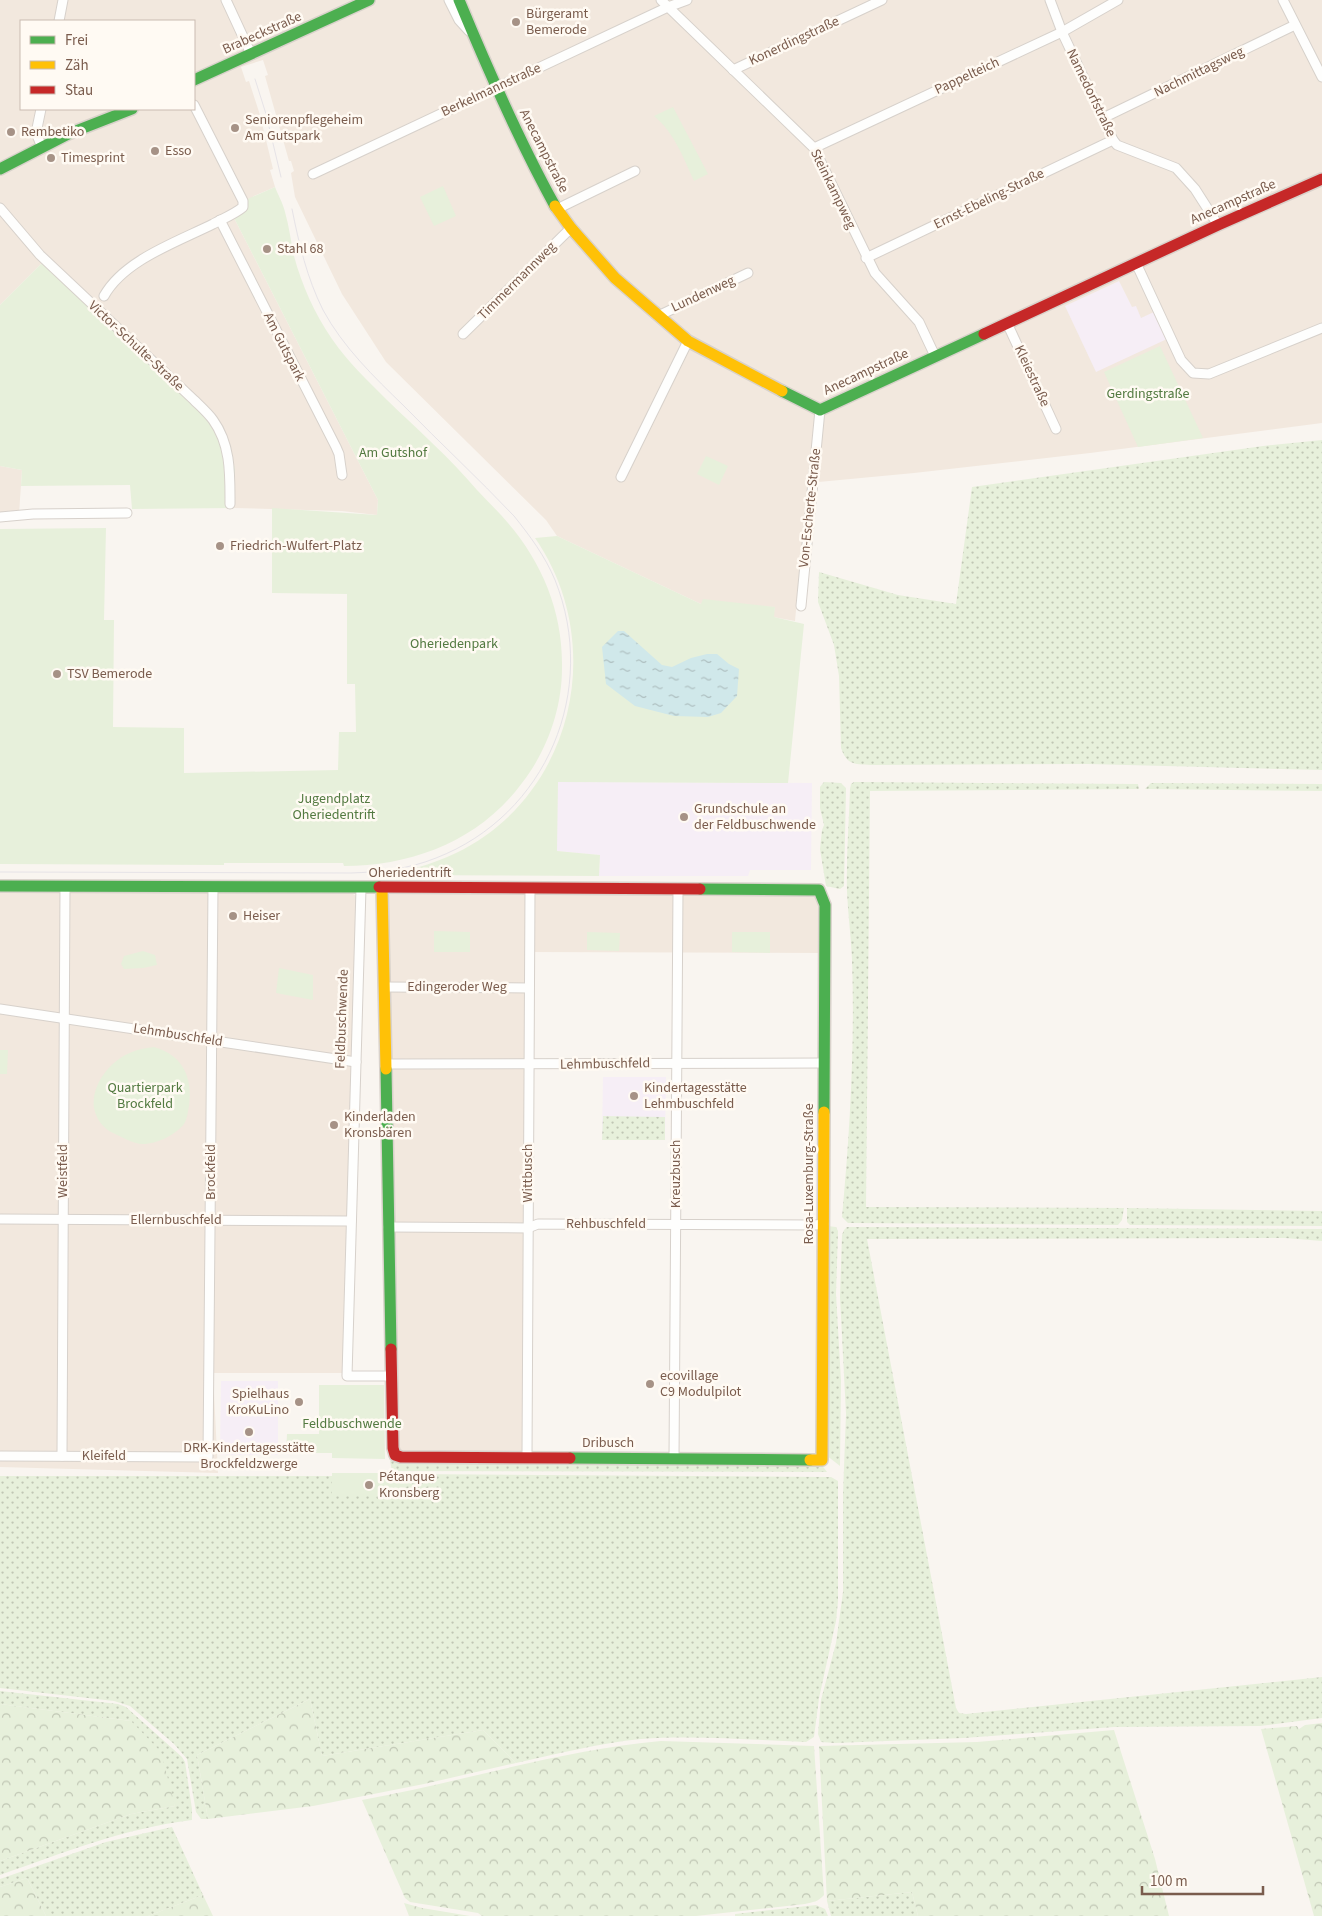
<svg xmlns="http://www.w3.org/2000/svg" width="1322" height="1916" viewBox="0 0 1322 1916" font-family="'Source Sans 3',sans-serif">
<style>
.residential{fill:#f2e8de;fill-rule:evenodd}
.education{fill:#f6eef6}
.grass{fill:url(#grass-dots)}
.forest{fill:url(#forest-crowns)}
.park{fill:#e7f0db}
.water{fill:url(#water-ripples)}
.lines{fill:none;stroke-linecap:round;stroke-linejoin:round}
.street-casing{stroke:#d7d1cb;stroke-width:11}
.fast-casing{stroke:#d9d2cb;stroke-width:14}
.slow-casing{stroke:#d9d2cb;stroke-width:14}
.jam-casing{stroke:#d9d2cb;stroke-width:14}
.street{stroke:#fefefd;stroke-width:9}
.fast{stroke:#4caf50;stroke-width:11}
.slow{stroke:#ffc107;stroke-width:11}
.jam{stroke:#c62828;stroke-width:11}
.tram{stroke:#e6e3e7;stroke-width:1}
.poi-dot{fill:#a69286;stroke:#fffaf3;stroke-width:2}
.labels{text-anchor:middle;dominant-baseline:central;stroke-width:5;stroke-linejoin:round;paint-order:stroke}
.poi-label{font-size:14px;fill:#7a5c4d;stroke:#fffaf3;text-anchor:start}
.street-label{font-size:14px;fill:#7a5c4d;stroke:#fffaf3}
.park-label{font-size:14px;fill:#537a41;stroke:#fffaf3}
</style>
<defs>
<pattern id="grass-dots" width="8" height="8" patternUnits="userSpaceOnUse" patternTransform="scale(1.25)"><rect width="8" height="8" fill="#e7f0db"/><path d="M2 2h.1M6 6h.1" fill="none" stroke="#c0c6b4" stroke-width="1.8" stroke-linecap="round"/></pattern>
<pattern id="forest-crowns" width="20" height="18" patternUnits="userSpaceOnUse" patternTransform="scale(1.25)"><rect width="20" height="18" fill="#e7f0db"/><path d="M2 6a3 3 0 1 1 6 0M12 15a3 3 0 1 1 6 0" fill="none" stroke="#c0c6b4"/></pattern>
<pattern id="water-ripples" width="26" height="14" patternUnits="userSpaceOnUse" patternTransform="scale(1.25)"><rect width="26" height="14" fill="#d0e8ea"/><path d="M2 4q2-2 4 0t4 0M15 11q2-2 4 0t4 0" fill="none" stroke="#aebfc0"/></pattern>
</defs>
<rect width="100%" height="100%" fill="#f9f5f0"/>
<g class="residential">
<path d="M0,0H1322V423L1090,453L914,473L808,483L795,621L773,617L775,607L701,604L557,536L546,520L386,362L342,294L295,197L291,173L294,171L291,161H289L265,76L268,75L263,60L241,67L246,82L249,81L260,115L273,169L270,170L275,187L254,196L232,214L378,500L377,515L342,511L234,508L235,469L48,257L0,305ZM21,21H194V109H21Z"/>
<polygon points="0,466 22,470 19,514 0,517"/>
<polygon points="0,891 351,893 355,895 358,899 343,1373 213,1373 218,1473 0,1467"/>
<polygon points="392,893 814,895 821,900 821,953 526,952 523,1449 521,1453 399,1453 388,895"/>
</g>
<g class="education">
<polygon points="1119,281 1132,307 1136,306 1141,318 1154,312 1167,339 1096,372 1065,306"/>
<polygon points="557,782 812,783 811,870 750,870 748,876 599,876 600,855 557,851"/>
<polygon points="603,1077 666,1077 665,1140 602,1140"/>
<polygon points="221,1381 278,1381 278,1455 220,1455"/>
</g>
<g class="grass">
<path d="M1322,440V770L1088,764L871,765C854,764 847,765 841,748L839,676L834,645L818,602L819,572L898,595L956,604L972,487L1263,446Z"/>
<polygon points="824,782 841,783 846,788 844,886 840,889 826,886 820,849 822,830 824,825 820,808 820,787"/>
<path d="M854,782L1138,784L1139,789L870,791L866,1207L1124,1208L1122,1220L1118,1225L848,1223L842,1217C850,1131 855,1045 852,959C851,937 848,914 847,892C846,857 849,823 850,789L851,784Z"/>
<polygon points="1151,783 1322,784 1322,791 1145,789"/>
<polygon points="603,1116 665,1117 665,1140 602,1140"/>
<polygon points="1127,1208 1322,1211 1322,1226 1130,1225 1127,1222"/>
<polygon points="827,1226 836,1227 838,1231 836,1294 841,1381 840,1466 826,1455"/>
<polygon points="847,1227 1322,1229 1322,1241 1285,1238 867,1239 956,1708 959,1713 966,1714 1322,1677 1322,1718 1260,1726 1114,1727 964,1738 835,1743 821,1742 818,1734 821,1700 836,1643 843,1592 843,1494 846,1414 840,1297 842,1235 844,1230"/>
<polygon points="390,1461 821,1464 827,1472 392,1471"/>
<path d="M405,1474L831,1477L838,1481V1601L836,1621L819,1698L814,1737L806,1742C751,1740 695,1735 641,1739C599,1743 557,1754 516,1763L483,1730L322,1756L310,1699L197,1755L208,1819H201L196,1812L187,1759L174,1744L130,1706L114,1701L0,1688V1476H405Z"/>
<path d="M0,1691L118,1704L126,1707L182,1757L185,1762L192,1809V1820C125,1828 63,1853 0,1875V1861L131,1814L175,1806L131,1721L0,1704Z"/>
<polygon points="172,1827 203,1895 148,1916 46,1916 27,1878 0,1887 0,1879 106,1842"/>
<polygon points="912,1892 918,1916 831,1916 827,1901"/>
<polygon points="816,1905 825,1909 828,1916 735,1916 735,1914"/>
</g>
<g class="forest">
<polygon points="310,1699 322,1756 483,1730 516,1763 424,1784 313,1806 208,1819 197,1755"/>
<polygon points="0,1704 131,1721 161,1752 175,1806 131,1814 0,1861"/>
<polygon points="1322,1723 1322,1916 1314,1916 1261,1729 1297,1726 1299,1729 1305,1725"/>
<polygon points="1114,1730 1155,1859 1169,1916 918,1916 912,1892 827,1901 819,1746 977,1742"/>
<path d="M661,1741L814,1746L824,1895C818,1902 813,1902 805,1904L696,1916H482L478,1913L410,1902L405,1898L362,1800C462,1782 560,1750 661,1741Z"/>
<polygon points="27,1878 46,1916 0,1916 0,1887"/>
<polygon points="203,1895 213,1916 148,1916"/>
<polygon points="404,1903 422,1908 470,1916 409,1916"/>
</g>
<g class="park">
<path d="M673,107L708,174L694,181C684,159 674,132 654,116Z"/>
<polygon points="443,186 456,216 434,226 420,197"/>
<path d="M275,187C278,195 283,203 285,212C289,226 291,242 294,256C302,286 315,314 332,339C348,362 367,380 387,400C417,429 450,458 477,490C487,501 498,511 508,523C543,564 563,613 562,668C562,709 547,751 522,783C480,840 413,866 344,866L343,863H224V865L0,864V529L106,528L104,620H114L113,727L184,728V773L338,770L339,732H356L355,684H347V594L272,593V508L377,515L378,500L232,214L243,201Z"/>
<polygon points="48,257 228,439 235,469 234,508 132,509 130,485 21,486 22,470 0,466 0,305"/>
<polygon points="1160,346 1203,438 1138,447 1104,372"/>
<polygon points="706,456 728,466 719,485 697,474"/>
<path d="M557,536L701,604L703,599L775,607L774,617L804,624L788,783L558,782L557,851L600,855L599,876L376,875C405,872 431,865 456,853C574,796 608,643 535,538Z"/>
<polygon points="434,931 470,932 470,952 434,952"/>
<polygon points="587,932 620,933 619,951 587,950"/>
<polygon points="732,932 770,932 770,953 732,952"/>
<polygon points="143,951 155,955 157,965 143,968 124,969 121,964 124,956"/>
<polygon points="279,968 313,975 313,1000 276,993"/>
<path d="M154,1047C183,1055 193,1078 189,1106C188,1111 187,1120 184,1124C175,1135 157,1144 143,1144C133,1144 120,1136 111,1132C102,1127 96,1118 94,1108C91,1085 110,1060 132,1052C139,1049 147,1048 154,1047Z"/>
<polygon points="0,1050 8,1050 7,1074 0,1074"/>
<polygon points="319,1385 384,1385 385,1459 332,1458 332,1453 286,1453 287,1434 319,1434"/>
<rect x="332" y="1473" width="73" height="21"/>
</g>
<polygon class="water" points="618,631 624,631 662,665 672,667 691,658 707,654 717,654 729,664 739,669 737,696 721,713 708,717 674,716 635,706 606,684 602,647"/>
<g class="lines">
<defs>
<g id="street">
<polyline points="226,0 251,54"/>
<polyline points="449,0 459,20 469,31"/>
<polyline points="661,0 814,148 875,273 919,322 935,356"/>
<polyline points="1050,0 1062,32 1113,140 1117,145 1176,168 1195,189 1218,225"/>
<polyline points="1283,0 1322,77"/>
<polyline points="59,21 63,0"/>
<polyline points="733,70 882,0"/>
<polyline points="41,109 36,133 42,147"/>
<polyline points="1103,118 1295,25"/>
<polyline points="814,148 1062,32 1118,0"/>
<polyline points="313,174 668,7 687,0"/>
<path d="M0,208L40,255L194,400C200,406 208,413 213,420C231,445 230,474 230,504"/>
<polyline points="557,209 635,171"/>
<polyline points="220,220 336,447 339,454 342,475"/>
<polyline points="866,258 1113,140"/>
<polyline points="1136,263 1181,360 1193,373 1209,374 1322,328"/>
<path d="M104,296C124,260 177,242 213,224C222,219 235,214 243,207V201L194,105"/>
<polyline points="658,316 748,273"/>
<polyline points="1007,323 1056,429"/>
<polyline points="463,334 571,228"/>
<polyline points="621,477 688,341"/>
<polyline points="0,517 33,514 127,513"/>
<polyline points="801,606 820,410"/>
<polyline points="361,888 347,1376 392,1376"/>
<polyline points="384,987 529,988"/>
<polyline points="0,1009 356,1062"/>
<polyline points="386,1064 823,1063"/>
<polyline points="0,1219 351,1221"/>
<polyline points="388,1227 528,1228 538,1224 815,1225 824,1224"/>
<polyline points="0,1456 208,1457 213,887"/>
<polyline points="62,1456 65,886"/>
<polyline points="527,1458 530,889"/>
<polyline points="674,1459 678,889"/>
</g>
<g id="fast">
<path d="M459,0C488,70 518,139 555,206"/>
<polyline points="194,80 369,0"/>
<polyline points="0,169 68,134 132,109"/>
<polyline points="782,391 820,410 984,334"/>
<polyline points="0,886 379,887"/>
<polyline points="700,889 819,890 825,905 824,1112"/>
<polyline points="386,1069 391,1349"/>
<polyline points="570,1458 810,1460"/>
</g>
<g id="slow">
<polyline points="555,206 571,228 615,278 688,341 782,391"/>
<polyline points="382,888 386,1069"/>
<polyline points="810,1460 822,1460 824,1112"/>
</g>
<g id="jam">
<polyline points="984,334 1218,225 1322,179"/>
<polyline points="379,887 700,889"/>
<polyline points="391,1349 393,1448 395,1455 401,1457 570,1458"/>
</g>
</defs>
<use href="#street" class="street-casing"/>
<use href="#fast" class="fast-casing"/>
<use href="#slow" class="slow-casing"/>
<use href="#jam" class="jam-casing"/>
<use href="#street" class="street"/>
<use href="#fast" class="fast"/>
<use href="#slow" class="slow"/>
<use href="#jam" class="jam"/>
<g class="tram">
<polyline points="255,79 266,114 281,177"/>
<path d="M0,872L351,873C380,872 409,869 436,858C547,815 599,690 555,580C545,556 530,536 514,516C478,478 440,443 404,406C374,377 343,347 323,310C307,278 299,244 292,209"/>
</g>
</g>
<g class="poi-dot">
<circle cx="516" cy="22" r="5"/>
<circle cx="235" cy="128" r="5"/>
<circle cx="11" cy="132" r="5"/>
<circle cx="155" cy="151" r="5"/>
<circle cx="51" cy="158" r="5"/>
<circle cx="267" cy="249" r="5"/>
<circle cx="220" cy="546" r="5"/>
<circle cx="57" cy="674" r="5"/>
<circle cx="684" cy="817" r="5"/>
<circle cx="233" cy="916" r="5"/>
<circle cx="634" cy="1096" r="5"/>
<circle cx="334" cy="1125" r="5"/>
<circle cx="650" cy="1384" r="5"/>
<circle cx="299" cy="1402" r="5"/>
<circle cx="249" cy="1432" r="5"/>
<circle cx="369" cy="1485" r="5"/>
</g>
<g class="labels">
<g class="poi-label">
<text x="526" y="14">Bürgeramt<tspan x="526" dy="16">Bemerode</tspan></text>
<text x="245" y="120">Seniorenpflegeheim<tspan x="245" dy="16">Am Gutspark</tspan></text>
<text x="21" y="132">Rembetiko</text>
<text x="165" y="151">Esso</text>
<text x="61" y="158">Timesprint</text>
<text x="277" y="249">Stahl 68</text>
<text x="230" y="546">Friedrich-Wulfert-Platz</text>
<text x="67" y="674">TSV Bemerode</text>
<text x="694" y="809">Grundschule an<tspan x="694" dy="16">der Feldbuschwende</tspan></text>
<text x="243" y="916">Heiser</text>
<text x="644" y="1088">Kindertagesstätte<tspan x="644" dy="16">Lehmbuschfeld</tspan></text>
<text x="344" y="1117">Kinderladen<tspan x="344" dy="16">Kronsbären</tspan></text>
<text x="660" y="1376">ecovillage<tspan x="660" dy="16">C9 Modulpilot</tspan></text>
<text x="289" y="1394" text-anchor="end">Spielhaus<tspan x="289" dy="16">KroKuLino</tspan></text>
<text x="249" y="1448" text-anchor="middle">DRK-Kindertagesstätte<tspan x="249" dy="16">Brockfeldzwerge</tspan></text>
<text x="379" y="1477">Pétanque<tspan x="379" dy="16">Kronsberg</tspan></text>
</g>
<g class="street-label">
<text transform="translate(262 33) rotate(-24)">Brabeckstraße</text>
<text transform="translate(794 41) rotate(-25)">Konerdingstraße</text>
<text transform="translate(1199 72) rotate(-26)">Nachmittagsweg</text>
<text transform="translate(967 76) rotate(-25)">Pappelteich</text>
<text transform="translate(491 90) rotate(-25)">Berkelmannstraße</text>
<text transform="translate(1091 93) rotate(64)">Namedorfstraße</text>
<text transform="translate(544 151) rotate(63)">Anecampstraße</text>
<text transform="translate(833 189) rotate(64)">Steinkampweg</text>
<text transform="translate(989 199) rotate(-26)">Ernst-Ebeling-Straße</text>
<text transform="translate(1233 202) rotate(-24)">Anecampstraße</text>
<text transform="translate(517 281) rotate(-45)">Timmermannweg</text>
<text transform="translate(703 294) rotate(-25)">Lundenweg</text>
<text transform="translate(136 346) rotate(43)">Victor-Schulte-Straße</text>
<text transform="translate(284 347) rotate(63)">Am Gutspark</text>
<text transform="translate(866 372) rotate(-25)">Anecampstraße</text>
<text transform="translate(1032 376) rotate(65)">Kleiestraße</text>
<text transform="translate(810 508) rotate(-84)">Von-Escherte-Straße</text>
<text x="410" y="873">Oheriedentrift</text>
<text x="457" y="987">Edingeroder Weg</text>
<text transform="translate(342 1019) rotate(-88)">Feldbuschwende</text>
<text transform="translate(178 1035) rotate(9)">Lehmbuschfeld</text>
<text transform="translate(605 1064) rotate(-1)">Lehmbuschfeld</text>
<text transform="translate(63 1171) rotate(-90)">Weistfeld</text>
<text transform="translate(211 1172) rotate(-90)">Brockfeld</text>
<text transform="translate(528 1173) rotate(-90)">Wittbusch</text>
<text transform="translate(676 1174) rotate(-90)">Kreuzbusch</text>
<text transform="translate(809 1174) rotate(-90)">Rosa-Luxemburg-Straße</text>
<text x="176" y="1220">Ellernbuschfeld</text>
<text x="606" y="1224">Rehbuschfeld</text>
<text x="608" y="1443">Dribusch</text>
<text x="104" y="1456">Kleifeld</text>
</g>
<g class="park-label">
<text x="1148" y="394">Gerdingstraße</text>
<text x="393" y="453">Am Gutshof</text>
<text x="454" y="644">Oheriedenpark</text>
<text x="334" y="799">Jugendplatz<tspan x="334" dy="16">Oheriedentrift</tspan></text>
<text x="145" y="1088">Quartierpark<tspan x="145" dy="16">Brockfeld</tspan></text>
<text x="352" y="1424">Feldbuschwende</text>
</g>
</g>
<rect x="20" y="20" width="175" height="90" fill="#fffaf3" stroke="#cabbb1"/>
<rect x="30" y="36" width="25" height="8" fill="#4caf50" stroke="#cabbb1"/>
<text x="65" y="45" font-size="15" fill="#7a5c4d">Frei</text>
<rect x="30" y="61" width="25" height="8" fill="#ffc107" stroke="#cabbb1"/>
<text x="65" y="70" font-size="15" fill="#7a5c4d">Zäh</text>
<rect x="30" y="86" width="25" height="8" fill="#c62828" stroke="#cabbb1"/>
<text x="65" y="95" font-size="15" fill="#7a5c4d">Stau</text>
<path d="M1142 1886v8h121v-8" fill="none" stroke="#7a5c4d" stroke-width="2.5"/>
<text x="1150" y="1886" font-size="15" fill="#7a5c4d" stroke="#fffaf3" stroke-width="4" paint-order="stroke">100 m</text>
</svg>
